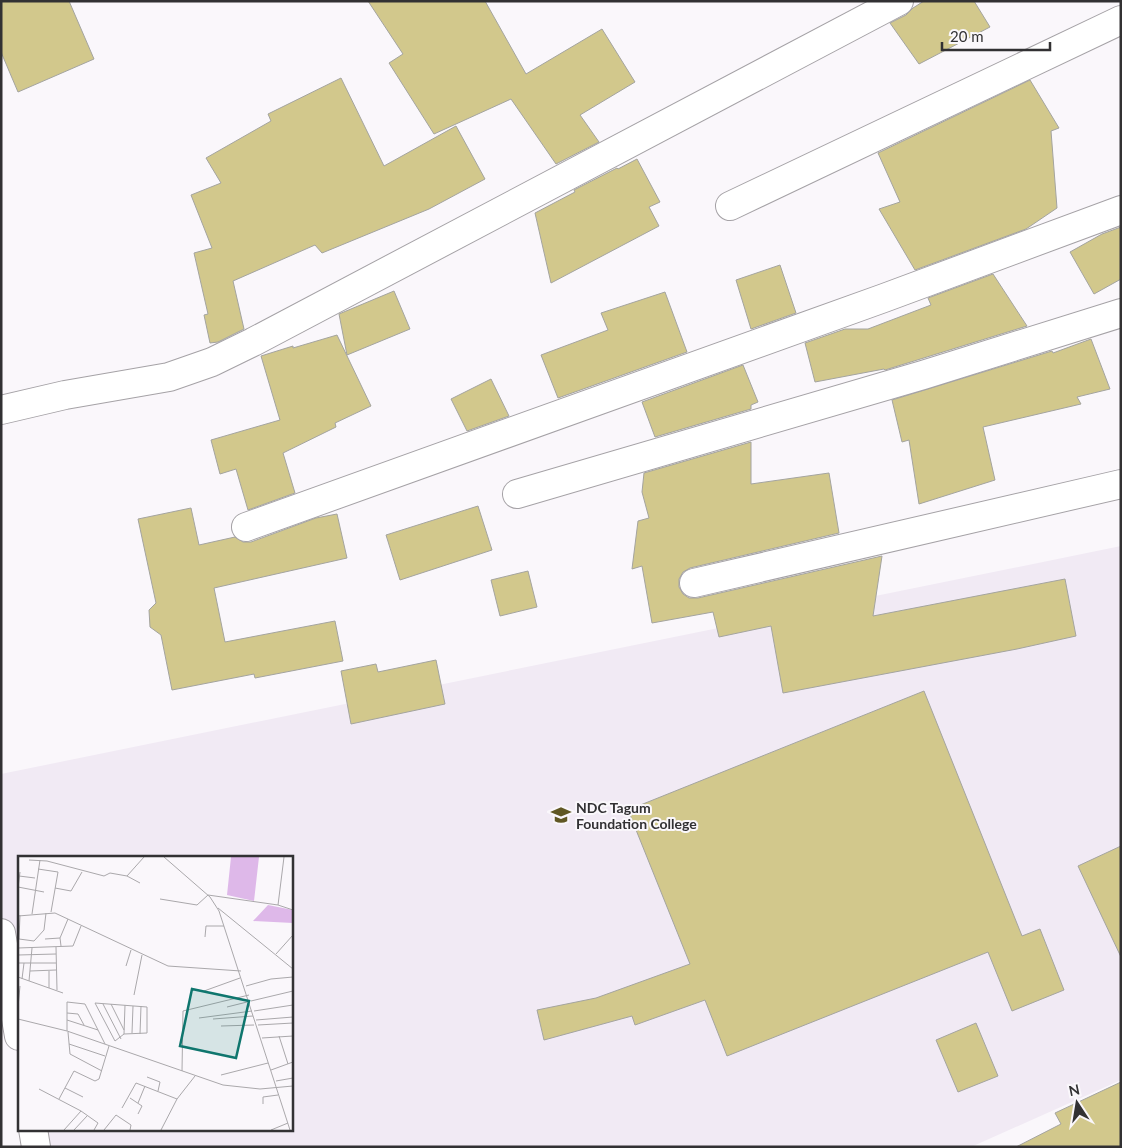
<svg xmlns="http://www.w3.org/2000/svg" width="1122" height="1148" viewBox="0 0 1122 1148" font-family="Lato,sans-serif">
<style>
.built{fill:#f1eaf4}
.building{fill:#d2c88c;stroke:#a4a49f}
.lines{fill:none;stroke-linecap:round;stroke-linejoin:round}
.street-casing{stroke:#a5a2a6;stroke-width:30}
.street{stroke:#fff;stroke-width:28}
.labels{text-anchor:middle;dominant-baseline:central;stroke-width:4;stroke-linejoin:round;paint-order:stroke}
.poi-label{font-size:14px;font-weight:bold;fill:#323133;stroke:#faf7fb;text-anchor:start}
.inset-road{fill:none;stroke:#aaa8ab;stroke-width:1}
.view{fill:#0f766e;fill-opacity:0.15;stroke:#0f766e;stroke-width:2.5}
.inset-edge{fill:none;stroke:#323133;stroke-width:2.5}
</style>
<rect width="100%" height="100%" fill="#faf7fb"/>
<polygon class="built" points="1121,546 1121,1080 971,1147 41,1147 37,1129 291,1129 291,857 19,857 19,1061 1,994 1,774"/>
<g class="building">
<polygon points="1,1 69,1 94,59 18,92 1,52"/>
<polygon points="368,1 485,1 526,74 602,29 635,82 580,115 599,142 556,164 511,99 434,134 389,63 403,54"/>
<polygon points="924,1 974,1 990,27 919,64 890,23 906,15 913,8"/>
<polygon points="341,78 384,166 456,126 485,179 429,209 322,253 315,245 233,281 244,329 218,342 210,343 204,315 208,314 194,253 212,248 191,195 221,183 206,158 271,121 268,114"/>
<polygon points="1030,80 1059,128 1051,131 1057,208 1026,229 915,270 879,209 900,202 878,153"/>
<polygon points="637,159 660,202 649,207 659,226 551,283 535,213 575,192 574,190 617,168 618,169"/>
<polygon points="1121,227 1121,279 1094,294 1070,252 1102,234"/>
<polygon points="780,265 796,313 751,329 736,280"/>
<polygon points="993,274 1027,326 885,370 884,369 815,382 805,343 845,329 868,329 931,305 928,298"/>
<polygon points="394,291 410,329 347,355 339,314"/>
<polygon points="665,292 687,352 558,398 541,355 608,330 601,313"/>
<polygon points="337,335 371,406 335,423 336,427 283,453 295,493 248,510 236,469 220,474 211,440 280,420 261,356 293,346 293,348"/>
<polygon points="1091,339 1110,389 1077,397 1081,404 983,427 995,480 919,504 909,440 902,442 892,400 1052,351 1053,353"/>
<polygon points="743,365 758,402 751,405 751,409 655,437 642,402"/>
<polygon points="491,379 509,416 467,431 451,399"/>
<polygon points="751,442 751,484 829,473 839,533 690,568 683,572 679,579 679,587 683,594 689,598 698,598 882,556 873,616 1065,579 1076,636 1017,649 783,693 771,626 719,637 713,612 652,623 642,566 632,569 638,521 649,518 642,492 644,473"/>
<polygon points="478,506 492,550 400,580 386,535"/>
<polygon points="191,508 199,545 235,537 243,542 251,542 316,518 337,514 347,558 214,588 225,642 335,621 343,661 255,678 254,674 172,690 161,635 150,627 149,610 156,603 138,519"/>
<polygon points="528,571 537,607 500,616 491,580"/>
<polygon points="436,660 445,704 351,724 341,671 376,664 378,672"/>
<polygon points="924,691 1022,936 1040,929 1064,990 1012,1011 988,952 727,1056 705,1000 635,1025 632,1016 544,1040 537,1010 596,998 690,964 628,810"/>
<polygon points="1121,846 1121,957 1078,866"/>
<polygon points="976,1023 998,1076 958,1092 936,1040"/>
<polygon points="1121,1082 1121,1147 1016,1147 1061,1124 1055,1113"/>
</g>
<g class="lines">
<defs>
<g id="street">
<polyline points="730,206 1121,20"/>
<polyline points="1,410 65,395 169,377 212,362 253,342 899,1"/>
<polyline points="517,494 923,375 1121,313"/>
<polyline points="246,527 884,298 1121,210"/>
<polyline points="694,583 1121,484"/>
<polyline points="1,933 19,1036"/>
<polyline points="33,1129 36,1147"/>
</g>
</defs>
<use href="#street" class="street-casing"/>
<use href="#street" class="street"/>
</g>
<defs>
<symbol id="university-bare" viewBox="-9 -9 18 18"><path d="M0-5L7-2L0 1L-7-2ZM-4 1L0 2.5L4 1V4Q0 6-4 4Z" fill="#605723" stroke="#faf7fb" stroke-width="2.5" paint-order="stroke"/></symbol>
</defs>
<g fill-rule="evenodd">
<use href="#university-bare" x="547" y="801" width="28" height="28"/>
</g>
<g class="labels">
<g class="poi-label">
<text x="576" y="807">NDC Tagum<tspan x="576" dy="16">Foundation College</tspan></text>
</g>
</g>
<g transform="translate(18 856)">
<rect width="275" height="275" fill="#faf7fb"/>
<path d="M213,1H241L236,45L209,39ZM250,49L275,54V67L235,65Z" fill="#deb8e9"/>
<path class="inset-road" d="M146,1L192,41L201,55L272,274M11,4L29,5L86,20L92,17L109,20M20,13L40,16L33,56M1,20L17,22M122,27L109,20L126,1M0,31L26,36M0,32L2,16M37,32L53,35L64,16M190,39L260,49L266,1M142,43L179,49L190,39M260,49L275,54M200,52L275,113M14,58L22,4M2,59L1,83L16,85L26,74L28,57M0,60L37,57L150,110L223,115M187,81L188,70H206M27,83L42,82M43,90L42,82L50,63M38,91L39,134M0,92L55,90L63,70M258,98L275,79M0,99L38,98M0,107H38M108,110L113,94M12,115L38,114M31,115V132M0,121L45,137M4,123L6,107M11,125L14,92M228,130L253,123L275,121M186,135L222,122M116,139L124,99M233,145L275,135M85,148L103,183M93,148L106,174M0,151L2,130M209,151L229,146M236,155L275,149M49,157L60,158L66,169M181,162L234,155M0,163L49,175L205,229L242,233L275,230M195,163L235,160M49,164L80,174M238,164L275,161M240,169L275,167M203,170L236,169M49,175V146L67,148L87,188M50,176L52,198L84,215M114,177L115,150M106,178L129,177V151L77,147L97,185L106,178L107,149M122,178L123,150M261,180L270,208M244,182L275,180M51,188L87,200M253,214L275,206M164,215L165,155L231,139M203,219L250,207M129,221L142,226L140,235M258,225L275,222M47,232L65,241M21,233L63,255M112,242L124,250L120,258M41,243L56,215L77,225L81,223L91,190M120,247L127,230M245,248V241L260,239M104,252L118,227L159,243M46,274L63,255L80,267L76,274M56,274L69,260M86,274L98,259L113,269L112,274M143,274L159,243L177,220M253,274L270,267"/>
<path class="view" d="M174,133L231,145L218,202L162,190Z"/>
<rect width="275" height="275" class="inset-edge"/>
</g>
<rect width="1122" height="1148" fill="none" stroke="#323133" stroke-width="5"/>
<g transform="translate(1077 1103) rotate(348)" stroke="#faf7fb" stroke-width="4" paint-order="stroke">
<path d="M0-4L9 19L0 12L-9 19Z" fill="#323133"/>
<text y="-8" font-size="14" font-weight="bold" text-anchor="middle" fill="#323133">N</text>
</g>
<path d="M942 42v8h108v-8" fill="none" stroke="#323133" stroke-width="2.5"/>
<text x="950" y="42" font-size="15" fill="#323133" stroke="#faf7fb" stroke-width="4" paint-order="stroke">20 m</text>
</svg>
